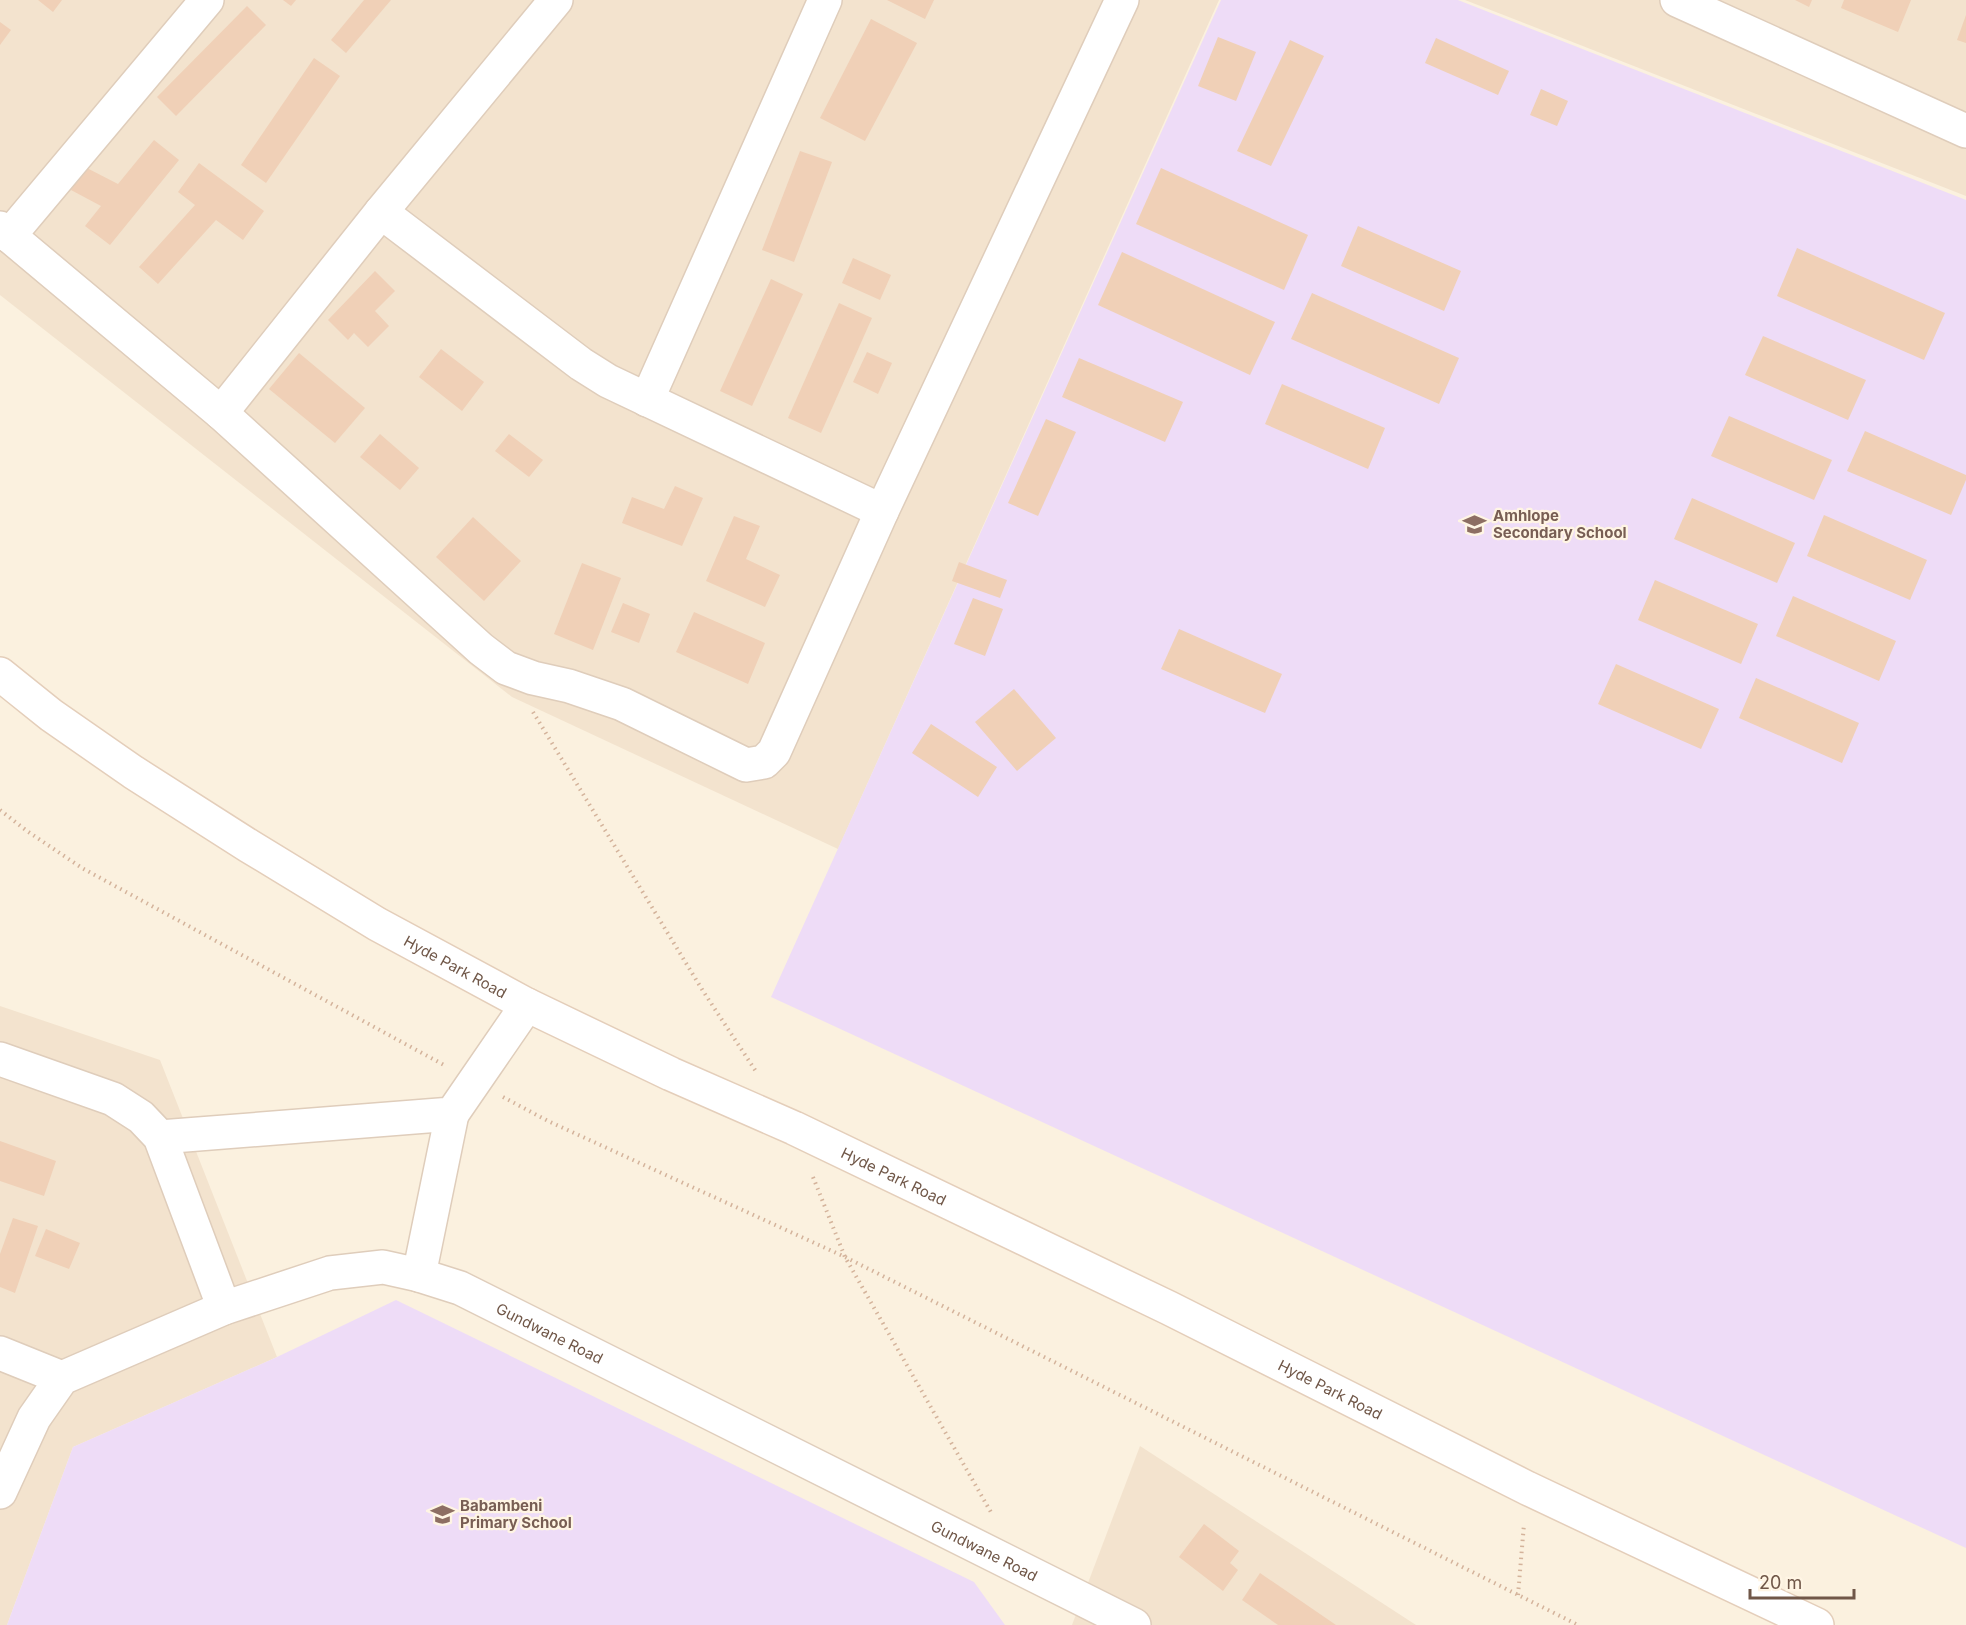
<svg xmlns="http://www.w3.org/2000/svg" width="1966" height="1625" viewBox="0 0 1966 1625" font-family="Inter,sans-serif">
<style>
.residential{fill:#f3e3ce}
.education{fill:#eedcf7}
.building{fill:#f0d0b7}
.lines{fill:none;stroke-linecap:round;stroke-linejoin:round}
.street-casing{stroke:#dfcdbb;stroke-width:36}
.secondary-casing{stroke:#e4ceba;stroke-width:36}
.path{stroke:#d4b39b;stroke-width:4;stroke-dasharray:1.5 4.5;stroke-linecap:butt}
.street{stroke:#fff;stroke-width:33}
.secondary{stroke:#fff;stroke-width:33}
.labels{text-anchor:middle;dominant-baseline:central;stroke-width:4.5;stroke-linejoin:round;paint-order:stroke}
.education-label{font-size:15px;font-weight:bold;fill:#785e54;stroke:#fff5e4;text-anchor:start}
.street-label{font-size:15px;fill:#705748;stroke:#fff5e4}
</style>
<rect width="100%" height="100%" fill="#fbf1df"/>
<g class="residential">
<polygon points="0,0 1219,0 838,849 512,697 0,295"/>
<polygon points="1465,0 1966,0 1966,196"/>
<polygon points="0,1006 160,1060 277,1357 73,1447 7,1625 0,1625"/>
<polygon points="1140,1446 1416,1625 1072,1625"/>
</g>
<g class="education">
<polygon points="1221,0 1458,0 1966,200 1966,1548 771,997"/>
<polygon points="396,1300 974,1582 1005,1625 7,1625 73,1447 277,1357"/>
</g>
<g class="building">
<polygon points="38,0 62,0 53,12"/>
<polygon points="283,0 296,0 291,6"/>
<polygon points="364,0 391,0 346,53 331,40"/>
<polygon points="887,0 934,0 925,19"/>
<polygon points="1795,0 1812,0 1809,7"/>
<polygon points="1844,0 1911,0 1898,32 1841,8"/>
<polygon points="247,6 266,25 176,116 157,97"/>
<polygon points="1966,15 1966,43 1957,40"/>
<polygon points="871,19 917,43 865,141 820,118"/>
<polygon points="0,22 11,30 0,45"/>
<polygon points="1218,37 1256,52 1236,101 1198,86"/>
<polygon points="1436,38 1509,71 1498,95 1425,63"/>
<polygon points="1290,40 1324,56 1271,166 1237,151"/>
<polygon points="314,58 340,76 266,183 241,165"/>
<polygon points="1541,89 1568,101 1557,126 1530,115"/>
<polygon points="154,140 179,160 110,245 85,226 101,206 71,190 83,166 118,184"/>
<polygon points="800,151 832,162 794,262 762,250"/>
<polygon points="199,163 264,211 243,240 216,220 158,284 139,267 195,205 178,192"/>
<polygon points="1161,168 1308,235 1284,290 1136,224"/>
<polygon points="1358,226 1461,271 1444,311 1341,266"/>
<polygon points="1797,248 1945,313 1924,360 1777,296"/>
<polygon points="1122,252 1275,322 1250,375 1098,305"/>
<polygon points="853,258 891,275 880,300 842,283"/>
<polygon points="375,271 395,291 375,311 389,326 368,347 354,333 348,340 328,320"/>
<polygon points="771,279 803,294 752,406 720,391"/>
<polygon points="1312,293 1459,358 1439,404 1291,339"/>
<polygon points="839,303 872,318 821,433 788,418"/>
<polygon points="1763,336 1866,380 1848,420 1745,375"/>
<polygon points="441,349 484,382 462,411 419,377"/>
<polygon points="867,352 892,363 878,394 853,382"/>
<polygon points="299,353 365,408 335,443 269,389"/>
<polygon points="1079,358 1183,402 1165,442 1062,397"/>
<polygon points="1282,384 1385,428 1368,469 1265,424"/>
<polygon points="1729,416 1832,460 1814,500 1711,456"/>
<polygon points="1046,419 1076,432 1038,516 1008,503"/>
<polygon points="1865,431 1966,475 1966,480 1951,515 1847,471"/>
<polygon points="380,434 419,468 400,490 360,457"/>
<polygon points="509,434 543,460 529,477 495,451"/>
<polygon points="675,486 703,498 682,546 622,523 632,497 664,509"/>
<polygon points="1692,498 1795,543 1777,583 1674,539"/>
<polygon points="1824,515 1927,560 1910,600 1807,556"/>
<polygon points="734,516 760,526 746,559 780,575 765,607 706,581"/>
<polygon points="473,517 521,561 484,601 436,557"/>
<polygon points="959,562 1007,580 1000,598 952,581"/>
<polygon points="582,563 621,578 593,650 554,634"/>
<polygon points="1655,580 1758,624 1741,664 1638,620"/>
<polygon points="1793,596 1896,641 1879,681 1776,636"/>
<polygon points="973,598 1003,609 985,656 954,644"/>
<polygon points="623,603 650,614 639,643 611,632"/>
<polygon points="694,612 765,643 748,684 676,652"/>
<polygon points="1179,629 1282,674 1265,713 1161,669"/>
<polygon points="1616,664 1719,709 1701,749 1598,704"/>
<polygon points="1756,678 1859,723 1842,763 1739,718"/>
<polygon points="1014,689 1056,738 1017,771 975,722"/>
<polygon points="931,724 997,767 978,797 912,753"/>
<polygon points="0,1141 56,1161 44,1196 0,1181"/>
<polygon points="13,1218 38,1226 15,1293 0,1287 0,1254"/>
<polygon points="46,1229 80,1243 69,1269 35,1256"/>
<polygon points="1204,1524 1239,1551 1230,1563 1238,1570 1223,1591 1179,1557"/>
<polygon points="1260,1573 1336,1625 1278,1625 1242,1600"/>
</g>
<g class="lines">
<defs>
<g id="street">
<polyline points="1677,0 1966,131"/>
<polyline points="381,212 581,364 608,381 882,511"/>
<polyline points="0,228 221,413 481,649 506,668 533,678 569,686 622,704 746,765 764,762 774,752 882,511 1122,0"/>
<polyline points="9,236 207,0"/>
<polyline points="647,400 825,0"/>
<polyline points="221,413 381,212 556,0"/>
<polyline points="0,1059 113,1099 141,1117 160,1137 224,1308"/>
<polyline points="160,1137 452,1114 527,1005"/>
<polyline points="419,1275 452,1114"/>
<polyline points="0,1353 62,1378"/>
<path id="s1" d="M0,1492L34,1418L62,1378L224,1308L330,1273L383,1267L419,1275L460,1288L1134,1625"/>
</g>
<g id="secondary">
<path id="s2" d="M0,674L51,715L133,772L249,846L377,924L527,1005L671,1074L794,1128L1169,1308L1527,1488L1817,1625"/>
</g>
</defs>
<use href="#street" class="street-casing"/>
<use href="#secondary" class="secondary-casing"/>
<g class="path">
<polyline points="533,712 703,991 757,1073"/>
<polyline points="0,810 27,831 82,868 444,1065"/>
<polyline points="503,1097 548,1121 845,1257 1578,1625"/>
<polyline points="813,1177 845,1257 992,1514"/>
<polyline points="1518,1595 1524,1524"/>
</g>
<use href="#street" class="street"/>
<use href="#secondary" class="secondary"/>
</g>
<defs>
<symbol id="school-bare" viewBox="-9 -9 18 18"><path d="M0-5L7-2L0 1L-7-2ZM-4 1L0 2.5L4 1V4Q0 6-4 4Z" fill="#8d6e63" stroke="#fff5e4" stroke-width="2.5" paint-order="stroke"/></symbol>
</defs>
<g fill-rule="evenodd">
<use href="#school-bare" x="1458" y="508" width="33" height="33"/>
<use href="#school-bare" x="426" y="1498" width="33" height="33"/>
</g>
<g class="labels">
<g class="education-label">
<text x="1493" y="515">Amhlope<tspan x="1493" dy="17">Secondary School</tspan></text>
<text x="460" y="1505">Babambeni<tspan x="460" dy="17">Primary School</tspan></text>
</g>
<g class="street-label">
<text stroke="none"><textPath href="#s2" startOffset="542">Hyde Park Road</textPath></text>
<text stroke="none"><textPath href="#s2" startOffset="1028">Hyde Park Road</textPath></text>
<text stroke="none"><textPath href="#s1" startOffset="652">Gundwane Road</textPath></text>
<text stroke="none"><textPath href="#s2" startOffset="1514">Hyde Park Road</textPath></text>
<text stroke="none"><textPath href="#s1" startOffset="1138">Gundwane Road</textPath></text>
</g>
</g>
<path d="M1750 1589v9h104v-9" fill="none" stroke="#705748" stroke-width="3"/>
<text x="1759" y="1589" font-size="18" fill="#705748" stroke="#fff5e4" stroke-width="4.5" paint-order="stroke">20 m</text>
</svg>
